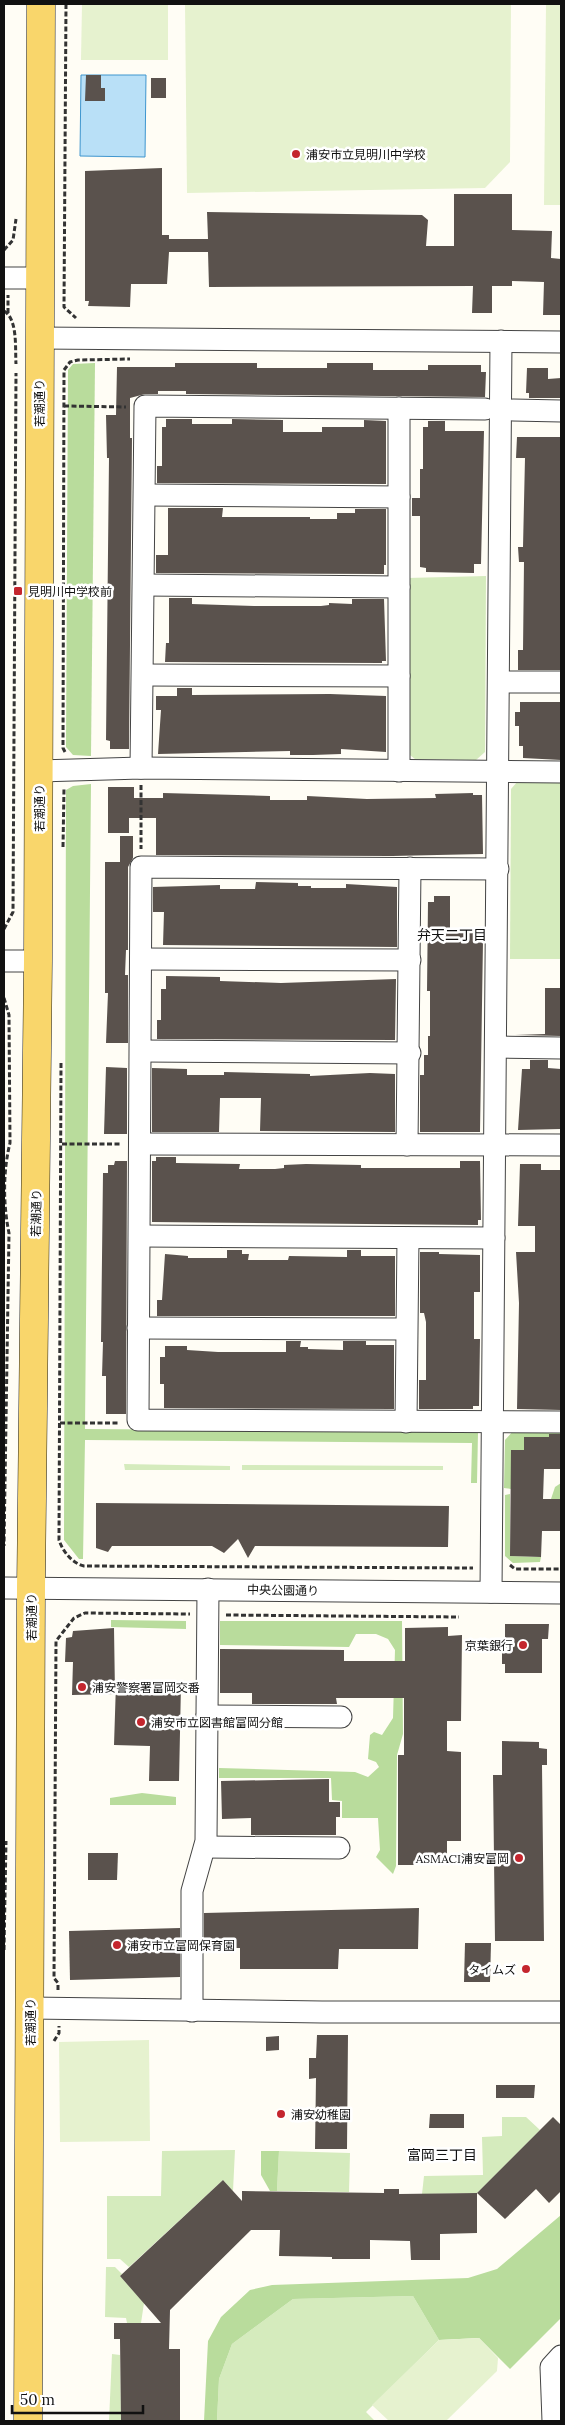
<svg xmlns="http://www.w3.org/2000/svg" width="565" height="2425" viewBox="0 0 565 2425" font-family="Lora,'Noto Sans JP',serif">
<style>
.green{fill:#d5ebbd}
.forest{fill:#b9dc9c}
.pitch{fill:#e6f2cf}
.water{fill:#b9e0f7;stroke:#3f96cf}
.building{fill:#5a524d}
.lines{fill:none;stroke-linecap:round;stroke-linejoin:round}
.minor-casing{stroke:#444;stroke-width:23}
.major-casing{stroke:#222;stroke-width:29}
.path{stroke:#333;stroke-width:3;stroke-dasharray:5 2.5;stroke-linecap:butt}
.minor{stroke:#fff;stroke-width:21}
.major{stroke:#f9d66b;stroke-width:28}
.poi-dot{fill:#c4262e;stroke:#fff;stroke-width:2}
.labels{text-anchor:middle;dominant-baseline:central;stroke-width:5;stroke-linejoin:round;paint-order:stroke}
.poi-label{font-size:12px;fill:#111;stroke:#fff;text-anchor:start}
.street-label{font-size:12px;fill:#111;stroke:#fff}
.neighbourhood-label{font-size:14px;fill:#111;stroke:#fff}
</style>
<rect width="100%" height="100%" fill="#fffdf5"/>
<g class="green">
<polygon points="486,576 485,752 476,760 415,759 406,752 407,578"/>
<polygon points="518,781 561,781 561,959 510,959 511,789"/>
<polygon points="124,1464 230,1466 230,1470 125,1470"/>
<polygon points="242,1465 443,1466 443,1470 242,1470"/>
<polygon points="502,2117 526,2117 540,2130 477,2193 422,2194 424,2176 483,2175 482,2137 502,2136"/>
<polygon points="235,2150 233,2191 223,2180 129,2267 120,2259 107,2259 107,2196 161,2196 162,2151"/>
<polygon points="279,2151 350,2153 349,2192 277,2191"/>
<polygon points="106,2267 115,2267 122,2274 120,2276 144,2303 141,2323 127,2323 126,2318 105,2317"/>
<polygon points="413,2296 439,2340 366,2412 375,2421 217,2421 219,2379 232,2344 293,2299"/>
<polygon points="112,2354 120,2355 121,2421 109,2421"/>
</g>
<g class="forest">
<polygon points="95,363 91,756 73,755 66,747 68,370 73,364"/>
<polygon points="91,784 85,1429 478,1432 477,1483 471,1483 472,1443 85,1440 83,1559 79,1559 64,1540 66,790 73,786"/>
<polygon points="513,1431 561,1431 561,1437 524,1437 524,1450 511,1450 511,1489 504,1488 505,1440"/>
<polygon points="561,1483 561,1499 551,1499 555,1487"/>
<polygon points="510,1494 510,1556 541,1557 540,1562 513,1563 505,1556 505,1495"/>
<polygon points="111,1620 186,1621 186,1629 111,1627"/>
<polygon points="220,1621 402,1621 403,1734 397,1755 396,1866 393,1874 376,1857 380,1850 378,1818 342,1818 342,1801 332,1800 331,1778 219,1778 219,1768 355,1772 368,1777 379,1767 376,1762 368,1759 370,1735 374,1732 382,1735 393,1718 395,1650 388,1639 376,1634 356,1634 349,1647 220,1645"/>
<polygon points="142,1793 176,1797 176,1805 110,1805 110,1798"/>
<polygon points="261,2151 279,2151 277,2191 270,2191 261,2175"/>
<polygon points="561,2215 561,2318 510,2369 479,2338 439,2340 413,2296 293,2299 232,2344 219,2379 217,2421 204,2421 208,2341 221,2317 250,2290 272,2285 468,2278 497,2269"/>
</g>
<g class="pitch">
<polygon points="82,4 168,4 168,60 81,60"/>
<polygon points="185,4 511,4 510,162 485,188 187,193"/>
<polygon points="546,4 561,4 561,205 544,205"/>
<polygon points="149,2040 150,2141 60,2142 59,2042"/>
<polygon points="479,2338 498,2358 497,2371 446,2421 389,2421 372,2405 439,2340"/>
</g>
<polygon class="water" points="81,75 146,75 145,157 80,156"/>
<g class="building">
<polygon points="86,75 101,75 101,88 105,88 105,101 85,101"/>
<rect x="151" y="78" width="15" height="20"/>
<polygon points="162,168 162,235 169,235 169,239 208,239 207,212 422,215 428,220 426,246 454,246 454,194 512,194 512,230 552,231 551,258 561,259 561,315 543,315 544,282 512,281 512,286 492,286 492,313 472,313 473,286 209,287 208,252 169,252 167,284 131,284 130,307 88,306 89,301 85,301 85,171"/>
<polygon points="175,363 257,363 257,368 327,368 327,363 373,363 373,370 428,370 428,365 481,365 481,372 486,372 485,397 186,394 186,391 158,391 158,394 145,394 130,398 130,438 132,438 129,749 110,749 110,741 106,740 109,458 107,458 106,415 116,415 117,367 175,367"/>
<polygon points="527,368 548,368 548,379 561,378 561,398 529,398 529,393 526,393"/>
<polygon points="166,419 192,419 192,424 232,424 232,419 283,420 283,432 322,432 322,427 364,427 364,420 386,421 386,484 157,483 157,466 162,466 162,427 166,427"/>
<polygon points="428,421 445,421 445,431 484,431 481,564 474,564 474,573 426,572 426,568 420,567 420,516 412,516 412,498 420,498 420,469 423,469 423,427 428,427"/>
<polygon points="517,437 561,437 561,670 518,670 518,650 523,650 524,562 519,562 518,547 523,547 525,458 516,458"/>
<polygon points="168,508 223,508 222,517 310,517 310,519 337,519 337,513 355,513 355,509 386,509 386,565 384,565 384,574 156,573 156,555 168,555"/>
<polygon points="169,598 192,598 192,604 254,606 321,606 329,605 329,603 352,604 352,599 384,599 386,661 382,661 382,663 165,662 166,643 169,643"/>
<polygon points="177,688 192,688 192,695 330,694 386,696 386,752 341,749 341,754 313,755 290,755 290,751 158,754 161,710 156,710 156,696 177,696"/>
<polygon points="520,702 561,702 561,760 523,758 523,746 519,746 519,726 515,726 515,712 520,712"/>
<polygon points="108,787 134,787 134,798 163,798 163,793 270,796 270,800 307,800 307,796 367,799 436,798 435,794 473,793 473,795 482,795 483,854 392,856 156,855 156,818 129,818 129,833 108,833"/>
<polygon points="120,836 133,836 133,858 128,867 128,950 126,950 125,975 128,975 128,1043 106,1043 108,993 105,993 105,862 120,862"/>
<polygon points="256,882 298,883 298,886 311,886 311,888 346,888 346,884 397,887 397,947 163,945 164,912 153,912 153,887 220,885 220,889 255,889"/>
<polygon points="434,896 450,896 450,932 481,932 481,941 483,941 480,1132 420,1132 420,1075 424,1075 424,1055 428,1055 428,1036 430,1036 430,991 427,991 428,902 434,902"/>
<polygon points="166,976 220,977 220,981 281,983 396,979 395,1040 157,1039 157,1020 161,1020 161,989 166,989"/>
<polygon points="545,988 561,988 561,1036 515,1035 545,1034"/>
<polygon points="530,1060 548,1060 548,1068 561,1069 561,1129 518,1130 522,1069 530,1069"/>
<polygon points="106,1067 127,1068 127,1134 104,1134"/>
<polygon points="152,1068 187,1069 187,1075 224,1075 224,1072 310,1074 310,1076 370,1073 395,1074 395,1132 260,1131 261,1098 220,1098 219,1132 152,1132"/>
<polygon points="156,1157 176,1157 176,1163 240,1164 239,1169 275,1169 284,1168 284,1165 306,1164 361,1165 361,1168 460,1168 460,1161 480,1161 481,1220 478,1220 478,1225 152,1222 152,1161 156,1161"/>
<polygon points="115,1161 127,1161 126,1414 106,1414 106,1376 102,1376 103,1342 101,1342 103,1173 108,1173 108,1165 114,1165"/>
<polygon points="520,1164 541,1164 541,1170 561,1170 561,1410 517,1409 519,1303 516,1252 535,1252 535,1226 518,1226"/>
<polygon points="227,1250 242,1250 242,1254 249,1254 248,1260 288,1260 289,1256 347,1257 347,1250 361,1250 361,1256 395,1256 395,1316 157,1316 157,1300 162,1300 165,1254 188,1256 188,1258 227,1258"/>
<polygon points="420,1252 439,1252 439,1254 480,1255 480,1292 474,1292 474,1339 480,1339 479,1406 473,1406 473,1409 419,1409 419,1380 426,1380 426,1322 424,1313 420,1313"/>
<polygon points="286,1341 301,1341 300,1347 308,1347 308,1349 343,1350 343,1341 366,1341 366,1345 394,1345 394,1409 164,1408 164,1384 160,1384 160,1357 165,1357 165,1346 187,1346 187,1350 218,1352 286,1352"/>
<polygon points="549,1434 561,1434 561,1469 544,1469 543,1499 561,1499 561,1531 542,1531 541,1557 510,1556 511,1450 524,1450 524,1437 549,1437"/>
<polygon points="96,1503 449,1506 448,1547 255,1546 248,1558 238,1539 224,1553 212,1546 112,1546 108,1552 96,1548"/>
<polygon points="505,1624 549,1624 548,1639 542,1639 542,1673 505,1673 505,1664 502,1664 502,1651 505,1650"/>
<polygon points="448,1627 448,1636 462,1635 461,1721 447,1721 447,1751 461,1752 461,1841 447,1841 447,1865 398,1865 398,1755 404,1755 404,1698 336,1698 337,1704 252,1704 252,1693 220,1693 220,1649 344,1650 344,1661 405,1661 405,1628"/>
<polygon points="114,1628 115,1694 72,1695 73,1662 65,1662 66,1638 72,1637 73,1631"/>
<polygon points="116,1683 181,1684 179,1781 149,1781 150,1746 114,1745"/>
<polygon points="502,1741 539,1742 539,1748 547,1749 547,1765 542,1765 544,1941 495,1941 493,1775 502,1775"/>
<polygon points="329,1779 329,1802 340,1802 340,1817 336,1817 336,1835 251,1835 251,1818 222,1819 221,1781"/>
<polygon points="88,1853 118,1853 117,1880 88,1880"/>
<polygon points="419,1908 418,1949 339,1949 338,1969 240,1969 240,1948 204,1948 204,1913"/>
<polygon points="180,1928 180,1977 70,1980 69,1931"/>
<polygon points="465,1943 491,1943 490,1982 464,1982"/>
<polygon points="317,2035 348,2035 347,2149 315,2149 316,2078 309,2079 309,2058 316,2058"/>
<polygon points="279,2036 279,2050 266,2051 266,2037"/>
<polygon points="496,2085 535,2085 534,2098 496,2098"/>
<polygon points="430,2114 464,2114 464,2128 429,2128"/>
<polygon points="553,2117 561,2125 561,2191 549,2203 536,2189 505,2219 477,2193"/>
<polygon points="223,2180 242,2201 242,2191 384,2193 384,2189 399,2189 399,2194 477,2193 477,2233 440,2234 440,2260 411,2260 410,2241 370,2240 370,2259 332,2259 332,2257 279,2256 280,2230 251,2230 170,2310 169,2349 180,2349 180,2421 121,2421 120,2339 114,2339 114,2323 161,2323 120,2276"/>
</g>
<g class="lines">
<defs>
<g id="minor">
<polyline points="4,278 40,278"/>
<polyline points="39,338 561,342"/>
<polyline points="399,408 399,771"/>
<polyline points="513,410 561,411"/>
<polyline points="145,495 399,497"/>
<polyline points="144,585 399,587"/>
<polyline points="144,675 399,676"/>
<polyline points="499,682 561,682"/>
<polyline points="141,768 145,406 485,409"/>
<polyline points="39,771 141,768 561,772"/>
<polyline points="498,869 141,867 138,1420 561,1422"/>
<polyline points="141,959 410,960"/>
<polyline points="4,961 38,961"/>
<polyline points="496,1047 561,1048"/>
<polyline points="141,1051 410,1053"/>
<polyline points="140,1144 561,1145"/>
<polyline points="407,1145 410,868"/>
<polyline points="140,1236 494,1238"/>
<polyline points="138,1328 406,1329"/>
<polyline points="406,1422 408,1238"/>
<polyline points="4,1588 561,1593"/>
<polyline points="491,1592 501,341"/>
<polyline points="207,1716 341,1717"/>
<polyline points="205,1847 339,1848"/>
<polyline points="30,2008 322,2012 561,2012"/>
<polyline points="192,2011 192,1891 206,1841 208,1589"/>
<polyline points="553,2421 551,2367 561,2356"/>
</g>
<polyline id="major" points="28,2421 31,1588 38,961 41,4"/>
</defs>
<use href="#minor" class="minor-casing"/>
<use href="#major" class="major-casing"/>
<g class="path">
<polyline points="66,4 64,307 76,318"/>
<polyline points="4,250 13,240 16,219"/>
<path d="M4,311C18,319 15,349 16,364"/>
<polyline points="8,313 8,295"/>
<polyline points="64,406 126,407"/>
<polyline points="65,752 63,748 64,370 70,362 78,360 130,359"/>
<polyline points="141,785 141,849"/>
<polyline points="63,847 64,788"/>
<polyline points="4,929 13,912 16,373"/>
<path d="M4,998L9,1015L10,1143C3,1171 3,1204 9,1233L4,1546"/>
<path d="M61,1063L59,1540C63,1552 72,1563 84,1566L473,1568"/>
<polyline points="62,1144 122,1144"/>
<polyline points="60,1423 119,1423"/>
<polyline points="510,1565 515,1569 561,1569"/>
<polyline points="226,1615 459,1617"/>
<polyline points="4,1950 6,1841"/>
<polyline points="58,1990 58,1983 54,1978 56,1641 74,1618 85,1613 190,1614"/>
<polyline points="54,2041 59,2033 59,2026"/>
</g>
<use href="#minor" class="minor"/>
<use href="#major" class="major"/>
</g>
<g class="poi-dot">
<circle cx="296" cy="154" r="5"/>
<rect x="13" y="586" width="10" height="10" rx="2.5"/>
<circle cx="523" cy="1645" r="5"/>
<circle cx="82" cy="1687" r="5"/>
<circle cx="141" cy="1722" r="5"/>
<circle cx="519" cy="1858" r="5"/>
<circle cx="117" cy="1945" r="5"/>
<circle cx="526" cy="1969" r="5"/>
<circle cx="281" cy="2114" r="5"/>
</g>
<g class="labels">
<g class="poi-label">
<text x="306" y="154">浦安市立見明川中学校</text>
<text x="28" y="591">見明川中学校前</text>
<text x="513" y="1645" text-anchor="end">京葉銀行</text>
<text x="92" y="1687">浦安警察署富岡交番</text>
<text x="151" y="1722">浦安市立図書館富岡分館</text>
<text x="509" y="1858" text-anchor="end">ASMACI浦安富岡</text>
<text x="127" y="1945">浦安市立富岡保育園</text>
<text x="516" y="1969" text-anchor="end">タイムズ</text>
<text x="291" y="2114">浦安幼稚園</text>
</g>
<g class="street-label">
<text transform="translate(39 403) rotate(-90)">若潮通り</text>
<text transform="translate(39 808) rotate(-90)">若潮通り</text>
<text transform="translate(36 1213) rotate(-89)">若潮通り</text>
<text transform="translate(283 1590) rotate(1)">中央公園通り</text>
<text transform="translate(31 1617) rotate(-90)">若潮通り</text>
<text transform="translate(30 2022) rotate(-90)">若潮通り</text>
</g>
<g class="neighbourhood-label">
<text x="452" y="935">弁天二丁目</text>
<text x="442" y="2155">富岡三丁目</text>
</g>
</g>
<rect width="565" height="2425" fill="none" stroke="#111111" stroke-width="10"/>
<path d="M12 2405v8h131v-8" fill="none" stroke="#111111" stroke-width="2.5"/>
<text x="20" y="2405" font-size="15" fill="#111111" stroke="#ffffff" stroke-width="4" paint-order="stroke">50 m</text>
</svg>
